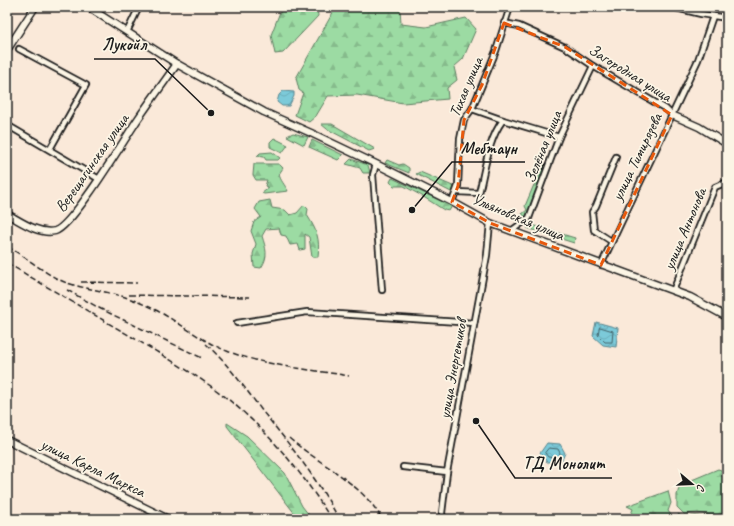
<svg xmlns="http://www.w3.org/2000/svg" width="734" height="526" viewBox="0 0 734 526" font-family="Caveat,sans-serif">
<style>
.forest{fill:url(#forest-firs);stroke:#5c7c60}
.water{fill:url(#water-waves);stroke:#56848d}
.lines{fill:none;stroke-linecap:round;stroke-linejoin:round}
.shore{stroke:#426268;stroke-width:1}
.street-casing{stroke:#1c1c1c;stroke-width:8}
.secondary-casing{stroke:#1c1c1c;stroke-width:9}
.street{stroke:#fcf5e5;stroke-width:4.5}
.secondary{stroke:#fcf5e5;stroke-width:6}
.rail{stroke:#1c1c1c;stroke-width:1.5;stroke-dasharray:6 3;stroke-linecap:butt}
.marked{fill:none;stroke:#e8590c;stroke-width:3;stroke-dasharray:8 5;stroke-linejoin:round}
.labels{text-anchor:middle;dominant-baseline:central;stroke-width:3.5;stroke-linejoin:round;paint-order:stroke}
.street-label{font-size:16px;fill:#1c1c1c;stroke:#fcf5e5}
.leader{fill:none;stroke:#1c1c1c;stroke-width:1.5}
.callout-dot{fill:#1c1c1c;stroke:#fcf5e5;stroke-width:1.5}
.callout-label{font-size:17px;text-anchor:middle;font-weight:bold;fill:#1c1c1c;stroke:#fcf5e5;stroke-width:3.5;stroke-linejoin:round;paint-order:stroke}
</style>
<defs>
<pattern id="forest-firs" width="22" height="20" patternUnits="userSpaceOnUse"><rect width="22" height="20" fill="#9cdba3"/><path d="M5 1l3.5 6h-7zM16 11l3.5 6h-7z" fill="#86bb8c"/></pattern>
<pattern id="water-waves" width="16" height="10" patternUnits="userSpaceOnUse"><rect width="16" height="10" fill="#7ccad9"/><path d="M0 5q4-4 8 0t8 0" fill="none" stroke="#6badba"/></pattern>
</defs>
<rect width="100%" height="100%" fill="#fae9d9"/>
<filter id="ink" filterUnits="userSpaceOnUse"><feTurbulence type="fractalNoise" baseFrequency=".025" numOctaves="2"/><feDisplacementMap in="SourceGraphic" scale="8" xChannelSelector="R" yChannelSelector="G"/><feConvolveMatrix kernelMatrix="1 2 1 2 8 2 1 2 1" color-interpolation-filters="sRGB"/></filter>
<g filter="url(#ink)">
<g class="forest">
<polygon points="285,7 317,7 318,16 283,53 275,54 271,35 280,12"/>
<polygon points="336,7 400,7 401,24 426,27 466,18 476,29 463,59 454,67 457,80 447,88 448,99 403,103 357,95 328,96 316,116 309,122 295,115 303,93 299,90 296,78"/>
<polygon points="321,124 332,124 375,149 369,151 327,129"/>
<polygon points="293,133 308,137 304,145 287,136"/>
<polygon points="274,138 288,145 282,153 270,147 270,142"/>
<polygon points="312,140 343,155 338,160 309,147"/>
<polygon points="272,152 280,158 278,160 266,160 264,157 257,156 260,153"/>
<polygon points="351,159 368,165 370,173 363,173 360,168 346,164"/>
<polygon points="387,160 399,165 403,164 409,168 409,173 385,163"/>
<path d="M254,164H279L283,168L279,174C280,180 285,185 288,191L264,194L262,193L269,188L265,186L267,180H256L253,175Z"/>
<polygon points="544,164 546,167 528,214 521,221 520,220 522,214 527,210 525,206 533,187"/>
<polygon points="420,172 455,187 453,193 416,174"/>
<polygon points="392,178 452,206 449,211 444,210 422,196 404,186 394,186 390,182"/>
<path d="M270,200L272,208L285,210L290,215L297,213L304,205L308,209L307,215C317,231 320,238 318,257H312L309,237L305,234V249L300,250L298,244L290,245L286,236L281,235L279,228L266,229L262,236C266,249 269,256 261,268L254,267L253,254L256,244L251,231L254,222L261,217L255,209L259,202Z"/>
<polygon points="529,224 575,238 574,243 527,228"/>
<polygon points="227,423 247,436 285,473 302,506 312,519 299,519 227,426"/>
<polygon points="718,469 727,472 727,517 697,513 684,514 677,507 677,495 680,485"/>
<polygon points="668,491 671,503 668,511 674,519 629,519 633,509 627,506"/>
<polygon points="678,514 683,517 696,516 721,519 681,519"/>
</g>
<g class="water">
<polygon points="283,91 294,92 294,96 289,106 282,106 277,102 279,95"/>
<polygon points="596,322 618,328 616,347 603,345 593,336"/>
<polygon points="547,443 560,444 565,453 561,462 547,462 540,453"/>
</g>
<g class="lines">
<g class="shore">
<polygon points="600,327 613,331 612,342 605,342 598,335 599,329"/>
<polygon points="549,448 558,449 560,453 559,458 548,457 545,453"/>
</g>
<defs>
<g id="street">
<polyline points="672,7 701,14 727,18"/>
<polyline points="504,23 519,26 565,47 593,66 666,109 672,115"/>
<polyline points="127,32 139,7"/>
<polyline points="19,49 86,85 50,149"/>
<polyline points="472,109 503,120 559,137"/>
<polyline points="7,125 99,179"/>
<polyline points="376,164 373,175 382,290"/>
<path d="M457,192L479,193C485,169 488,140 503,120"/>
<polyline points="452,202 458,186 460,139 464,120 472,109 482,85 496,51 510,7"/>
<polyline points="511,231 529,218 559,137 593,66"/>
<polyline points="611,241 594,230 592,212 596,206 616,157"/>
<polyline points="601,265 698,60 713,16"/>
<polyline points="673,291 715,187 727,182"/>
<polyline points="237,323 307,312 474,323"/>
<polyline points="403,467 447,472"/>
<polyline points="443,519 442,513 447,472 487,255 490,223"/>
</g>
<g id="secondary">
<polyline points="88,7 177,64 264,112 311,133 376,164 452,202 490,223 690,297 727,317"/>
<polyline points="7,50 35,7"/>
<polyline points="672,115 699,127 727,144"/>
<path d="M7,214C20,221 39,235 55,231C73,226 125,138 138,119C151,100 164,82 177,64"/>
<polyline points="7,440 168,519"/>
</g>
</defs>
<use href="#street" class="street-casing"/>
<use href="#secondary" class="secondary-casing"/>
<use href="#street" class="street"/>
<use href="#secondary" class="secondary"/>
<g class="rail">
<path d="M7,247C28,257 45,275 67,283C79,287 92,289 105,292C119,295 133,299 145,305C174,317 198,340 227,351C265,366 309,369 349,376"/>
<path d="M7,263C49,288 91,313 132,337C167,358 203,378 234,404C272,436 305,476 331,519"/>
<polyline points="81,282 137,283"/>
<polyline points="67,290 101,309 202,358"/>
<polyline points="129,295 250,297"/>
<path d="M206,344C228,364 245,388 263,412C291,446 318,480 339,519"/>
<path d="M289,438C320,465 361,482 382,519"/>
</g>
</g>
</g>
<path class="marked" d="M504,23L565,47L672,115L601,265L490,223L452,202L458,186L464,120L482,85Z"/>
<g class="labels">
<g class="street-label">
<text transform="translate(630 73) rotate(32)">Загородная улица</text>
<text transform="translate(466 87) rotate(-67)">Тихая улица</text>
<text transform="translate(543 147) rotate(-68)">Зелёная улица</text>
<text transform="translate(637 157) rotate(-64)">улица Тимирязева</text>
<text transform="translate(92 163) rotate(-55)">Верещагинская улица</text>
<text transform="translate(518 217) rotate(23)">Ульяновская улица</text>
<text transform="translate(685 229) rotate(-67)">улица Антонова</text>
<text transform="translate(453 369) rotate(-80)">улица Энергетиков</text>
<text transform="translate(93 468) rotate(26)">улица Карла Маркса</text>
</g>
</g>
<path class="leader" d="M211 113L155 59H94M412 210L452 162H525M476 421L515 478H612"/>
<g class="callout-dot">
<circle cx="211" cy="113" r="4"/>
<circle cx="412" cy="210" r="4"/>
<circle cx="476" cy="421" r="4"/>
</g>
<g class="callout-label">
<text x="124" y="50">Лукойл</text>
<text x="489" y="154">Мебтаун</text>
<text x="564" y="469">ТД Монолит</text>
</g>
<rect width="734" height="526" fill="none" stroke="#fcf5e5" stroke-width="24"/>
<rect x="12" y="12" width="710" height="502" fill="none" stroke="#1c1c1c" stroke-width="1.5" filter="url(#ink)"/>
<g transform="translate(692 484) rotate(109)" stroke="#fcf5e5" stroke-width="3" paint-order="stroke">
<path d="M0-3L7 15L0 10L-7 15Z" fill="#1c1c1c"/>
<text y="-6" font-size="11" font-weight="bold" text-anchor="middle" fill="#1c1c1c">С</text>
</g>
</svg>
